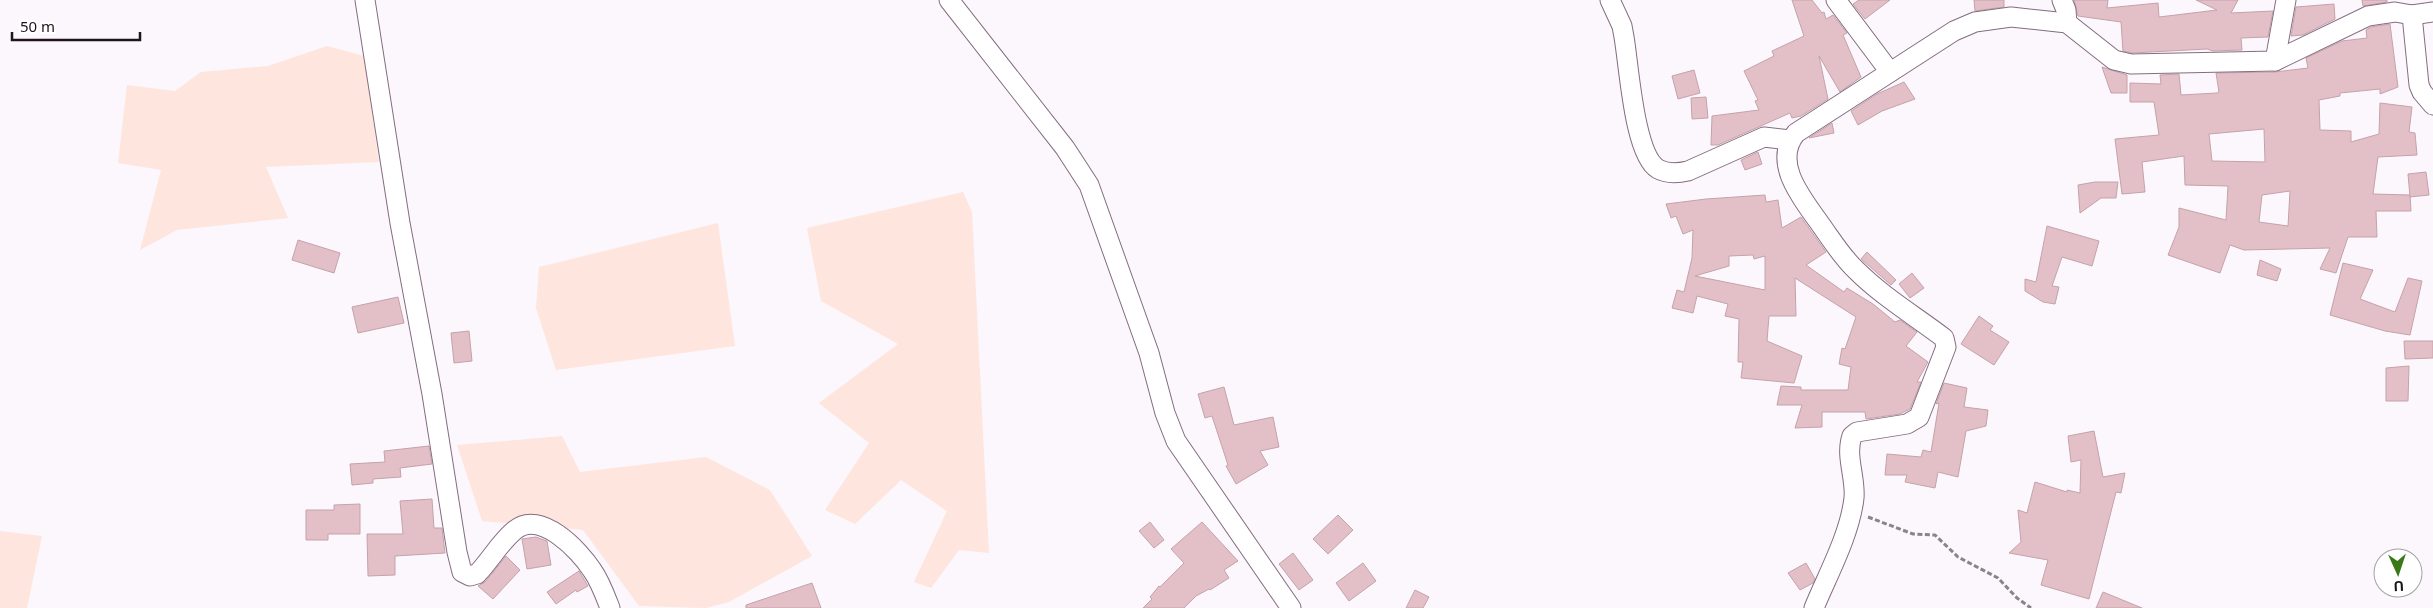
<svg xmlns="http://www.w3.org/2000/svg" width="2433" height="608" viewBox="0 0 2433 608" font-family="'Noto Sans',sans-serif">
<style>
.green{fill:#fee5de}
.building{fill:#e3bfc7;stroke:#c5a2aa;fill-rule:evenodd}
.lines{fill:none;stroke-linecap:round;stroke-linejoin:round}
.minor-casing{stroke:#846c81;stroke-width:21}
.path{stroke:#8a838a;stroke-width:3;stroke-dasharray:5 2.5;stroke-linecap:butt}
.minor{stroke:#fff;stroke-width:19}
</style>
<rect width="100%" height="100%" fill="#fcf7fc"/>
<g class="green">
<polygon points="327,46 364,56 379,162 266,167 288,218 177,230 140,250 161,170 118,163 127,85 175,91 201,72 268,66"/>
<polygon points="963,192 972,212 989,553 959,550 931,588 914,582 947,511 901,480 855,524 825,510 869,443 819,403 898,344 821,301 807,228"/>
<polygon points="718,223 735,346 556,370 536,308 539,267"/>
<polygon points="562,436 580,472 706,457 770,490 812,556 729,602 706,608 639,606 583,530 482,521 457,445"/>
<polygon points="0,531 42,536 27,608 0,608"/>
</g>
<g class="building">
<polygon points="1792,0 1812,0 1822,13 1824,12 1826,19 1833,15 1847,33 1843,35 1861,77 1840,92 1819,56 1828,99 1801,116 1792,118 1790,113 1718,145 1711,145 1712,116 1759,110 1755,101 1758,100 1744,71 1774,56 1772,51 1804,36"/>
<polygon points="1859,0 1890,0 1865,19 1853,4"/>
<polygon points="1974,0 2004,0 2004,7 1975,11"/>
<polygon points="2074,0 2108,0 2107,8 2158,3 2159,17 2217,10 2196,0 2238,0 2231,13 2273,11 2268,37 2241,38 2242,50 2213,51 2207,49 2132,53 2123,51 2121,22 2078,16"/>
<polygon points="2362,0 2387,0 2387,2 2363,6"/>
<polygon points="2334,4 2335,19 2303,35 2291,36 2296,7"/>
<path d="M2390,24L2398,87L2380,94V89L2340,93V96L2319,100L2320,130L2351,131V142L2379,134L2380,103L2412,107L2409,132L2415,133L2417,155L2378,157L2373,194L2410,195L2411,211H2376L2377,237H2348L2336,273L2320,269L2330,248L2244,250L2230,245L2220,273L2168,255L2179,227V208L2226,220L2228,186L2185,185L2184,156L2142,162L2145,192L2122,194L2115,139L2159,135L2154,102H2130V83L2161,84L2160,75L2179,74L2181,95L2217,93L2219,92L2216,73L2275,72L2308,68L2306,58L2342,41L2367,38L2366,30L2371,27ZM2264,129L2265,162L2212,161L2209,134ZM2290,191L2288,226L2259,222L2262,195Z"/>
<polygon points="2102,67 2127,75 2127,93 2111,93"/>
<polygon points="1694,70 1700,93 1678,99 1672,76"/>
<polygon points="1904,82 1915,99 1882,111 1858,125 1851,111 1877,94"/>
<polygon points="1706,97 1708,118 1692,119 1691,98"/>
<polygon points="1832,123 1834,133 1809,138"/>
<polygon points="1758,152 1762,164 1745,170 1741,160"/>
<polygon points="2426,172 2429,195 2410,197 2408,174"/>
<polygon points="2095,182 2118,182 2116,198 2101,198 2080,213 2078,185"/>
<path d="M1765,195L1766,202L1778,200L1782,228L1801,217L1826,252L1806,265L1844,292L1847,288L1873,304L1895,322L1900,320L1917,332L1906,346L1928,362L1917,382H1921L1910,409L1900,414L1866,419L1865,412H1822V427L1795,428L1802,405H1777L1781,386L1801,387V390H1848L1851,367L1839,364L1842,348L1845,349L1856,317L1795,278L1796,316H1769L1767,341L1802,356L1794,383L1741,378L1743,362H1738L1739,319L1725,316L1728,304L1697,296L1693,313L1672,308L1677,290L1684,292L1692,258L1693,230L1683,234L1676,216L1671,218L1666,204L1706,199ZM1753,255L1754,259L1765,256V290L1695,276L1729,266V256Z"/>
<polygon points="2047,226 2099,241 2092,266 2062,257 2052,286 2059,287 2055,304 2043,302 2025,291 2025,279 2036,282"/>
<polygon points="298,240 340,253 334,273 292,260"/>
<polygon points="1867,252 1896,280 1891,285 1861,259"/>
<polygon points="2260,260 2281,269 2277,281 2257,275"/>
<polygon points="2343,263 2373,270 2360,299 2395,312 2408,278 2422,281 2410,335 2385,331 2330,315"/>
<polygon points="1912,273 1924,288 1910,298 1899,284"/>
<polygon points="398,297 404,323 358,333 352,307"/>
<polygon points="1979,316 1993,326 1990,330 2009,342 1994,365 1961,344"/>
<polygon points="469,331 472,361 454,363 451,333"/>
<polygon points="2404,341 2433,341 2433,358 2405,359"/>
<polygon points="2409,366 2408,401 2386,401 2386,368"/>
<polygon points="1944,383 1967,388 1964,407 1988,410 1986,426 1966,431 1958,477 1938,472 1935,488 1905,482 1907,475 1885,475 1887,454 1921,457 1923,450 1931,452 1939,403 1936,404"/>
<polygon points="1224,387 1234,425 1273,417 1279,447 1260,451 1268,465 1236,484 1226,466 1228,465 1212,416 1205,418 1198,394"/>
<polygon points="2094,431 2103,477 2125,473 2121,493 2116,492 2089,599 2041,585 2048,560 2009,553 2021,542 2018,510 2027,513 2035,482 2067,492 2067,490 2080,493 2081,460 2071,462 2068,436"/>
<polygon points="429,446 432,464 400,468 401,477 373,479 373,483 352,485 350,464 385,462 384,451"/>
<polygon points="432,499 434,528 442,528 445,553 395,556 395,575 368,576 367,534 403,534 400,501"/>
<polygon points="360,504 360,534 328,534 328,540 306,540 306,510 334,510 334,505"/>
<polygon points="1338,515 1353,530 1328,554 1313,539"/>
<polygon points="1150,522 1164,540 1154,548 1139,531"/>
<polygon points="1202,522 1238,561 1224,570 1229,578 1210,590 1209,589 1196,596 1184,608 1143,608 1152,599 1150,597 1159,586 1160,587 1184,563 1171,549"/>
<polygon points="536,537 547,541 551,565 527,569 522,539"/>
<polygon points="1293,553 1313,580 1299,590 1279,564"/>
<polygon points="506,556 520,570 493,599 478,586 485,582"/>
<polygon points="1363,563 1376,581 1349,601 1336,583"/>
<polygon points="1806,563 1815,579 1813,583 1800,590 1788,573"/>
<polygon points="579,571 588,586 577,592 576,590 556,604 547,592"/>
<polygon points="812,583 821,608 746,608 746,605"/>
<polygon points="1415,590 1429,597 1423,608 1406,608"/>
<polygon points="2103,592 2142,608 2096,608"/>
</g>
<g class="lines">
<defs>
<g id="minor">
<path d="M365,0L400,223L432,394L457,552L462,572L470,576L477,574C490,561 500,542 515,530C540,509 579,550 592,570C600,581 605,595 610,608"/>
<polyline points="949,0 1065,148 1089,185 1149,353 1165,413 1176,441 1291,608"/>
<path d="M1610,0L1622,26L1624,37C1629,65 1634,155 1658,169C1667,174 1679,173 1688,171L1764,137L1790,140"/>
<polyline points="1836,0 1890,72"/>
<polyline points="2062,0 2066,10 2067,23"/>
<polyline points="2412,15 2419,85 2422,92 2433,105"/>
<polyline points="2275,61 2286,0"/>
<path d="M1814,608C1828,574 1850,534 1854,498C1856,478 1845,456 1852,436L1857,432L1907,424L1919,417L1946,347L1944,338C1915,316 1882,296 1856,270C1843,258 1833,242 1823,228C1806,203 1770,164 1796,133L1954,31L1975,22L2011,17L2067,23L2114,60L2131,64L2275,61L2368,16L2395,12L2412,15L2433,12"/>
</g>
</defs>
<use href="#minor" class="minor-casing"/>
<polyline class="path" points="1868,517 1913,534 1935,535 1958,557 1998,578 2017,598 2031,608"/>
<use href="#minor" class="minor"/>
</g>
<g transform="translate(2398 573) rotate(177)"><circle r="24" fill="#ffffff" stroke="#a5a1a4"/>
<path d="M0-4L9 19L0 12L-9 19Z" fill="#397916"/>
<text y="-8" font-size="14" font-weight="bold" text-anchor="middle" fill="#1d141c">U</text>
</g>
<path d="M12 32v8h128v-8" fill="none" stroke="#1d141c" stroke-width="2.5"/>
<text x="20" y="32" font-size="15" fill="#1d141c" stroke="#ffffff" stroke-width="4" paint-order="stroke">50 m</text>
</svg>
